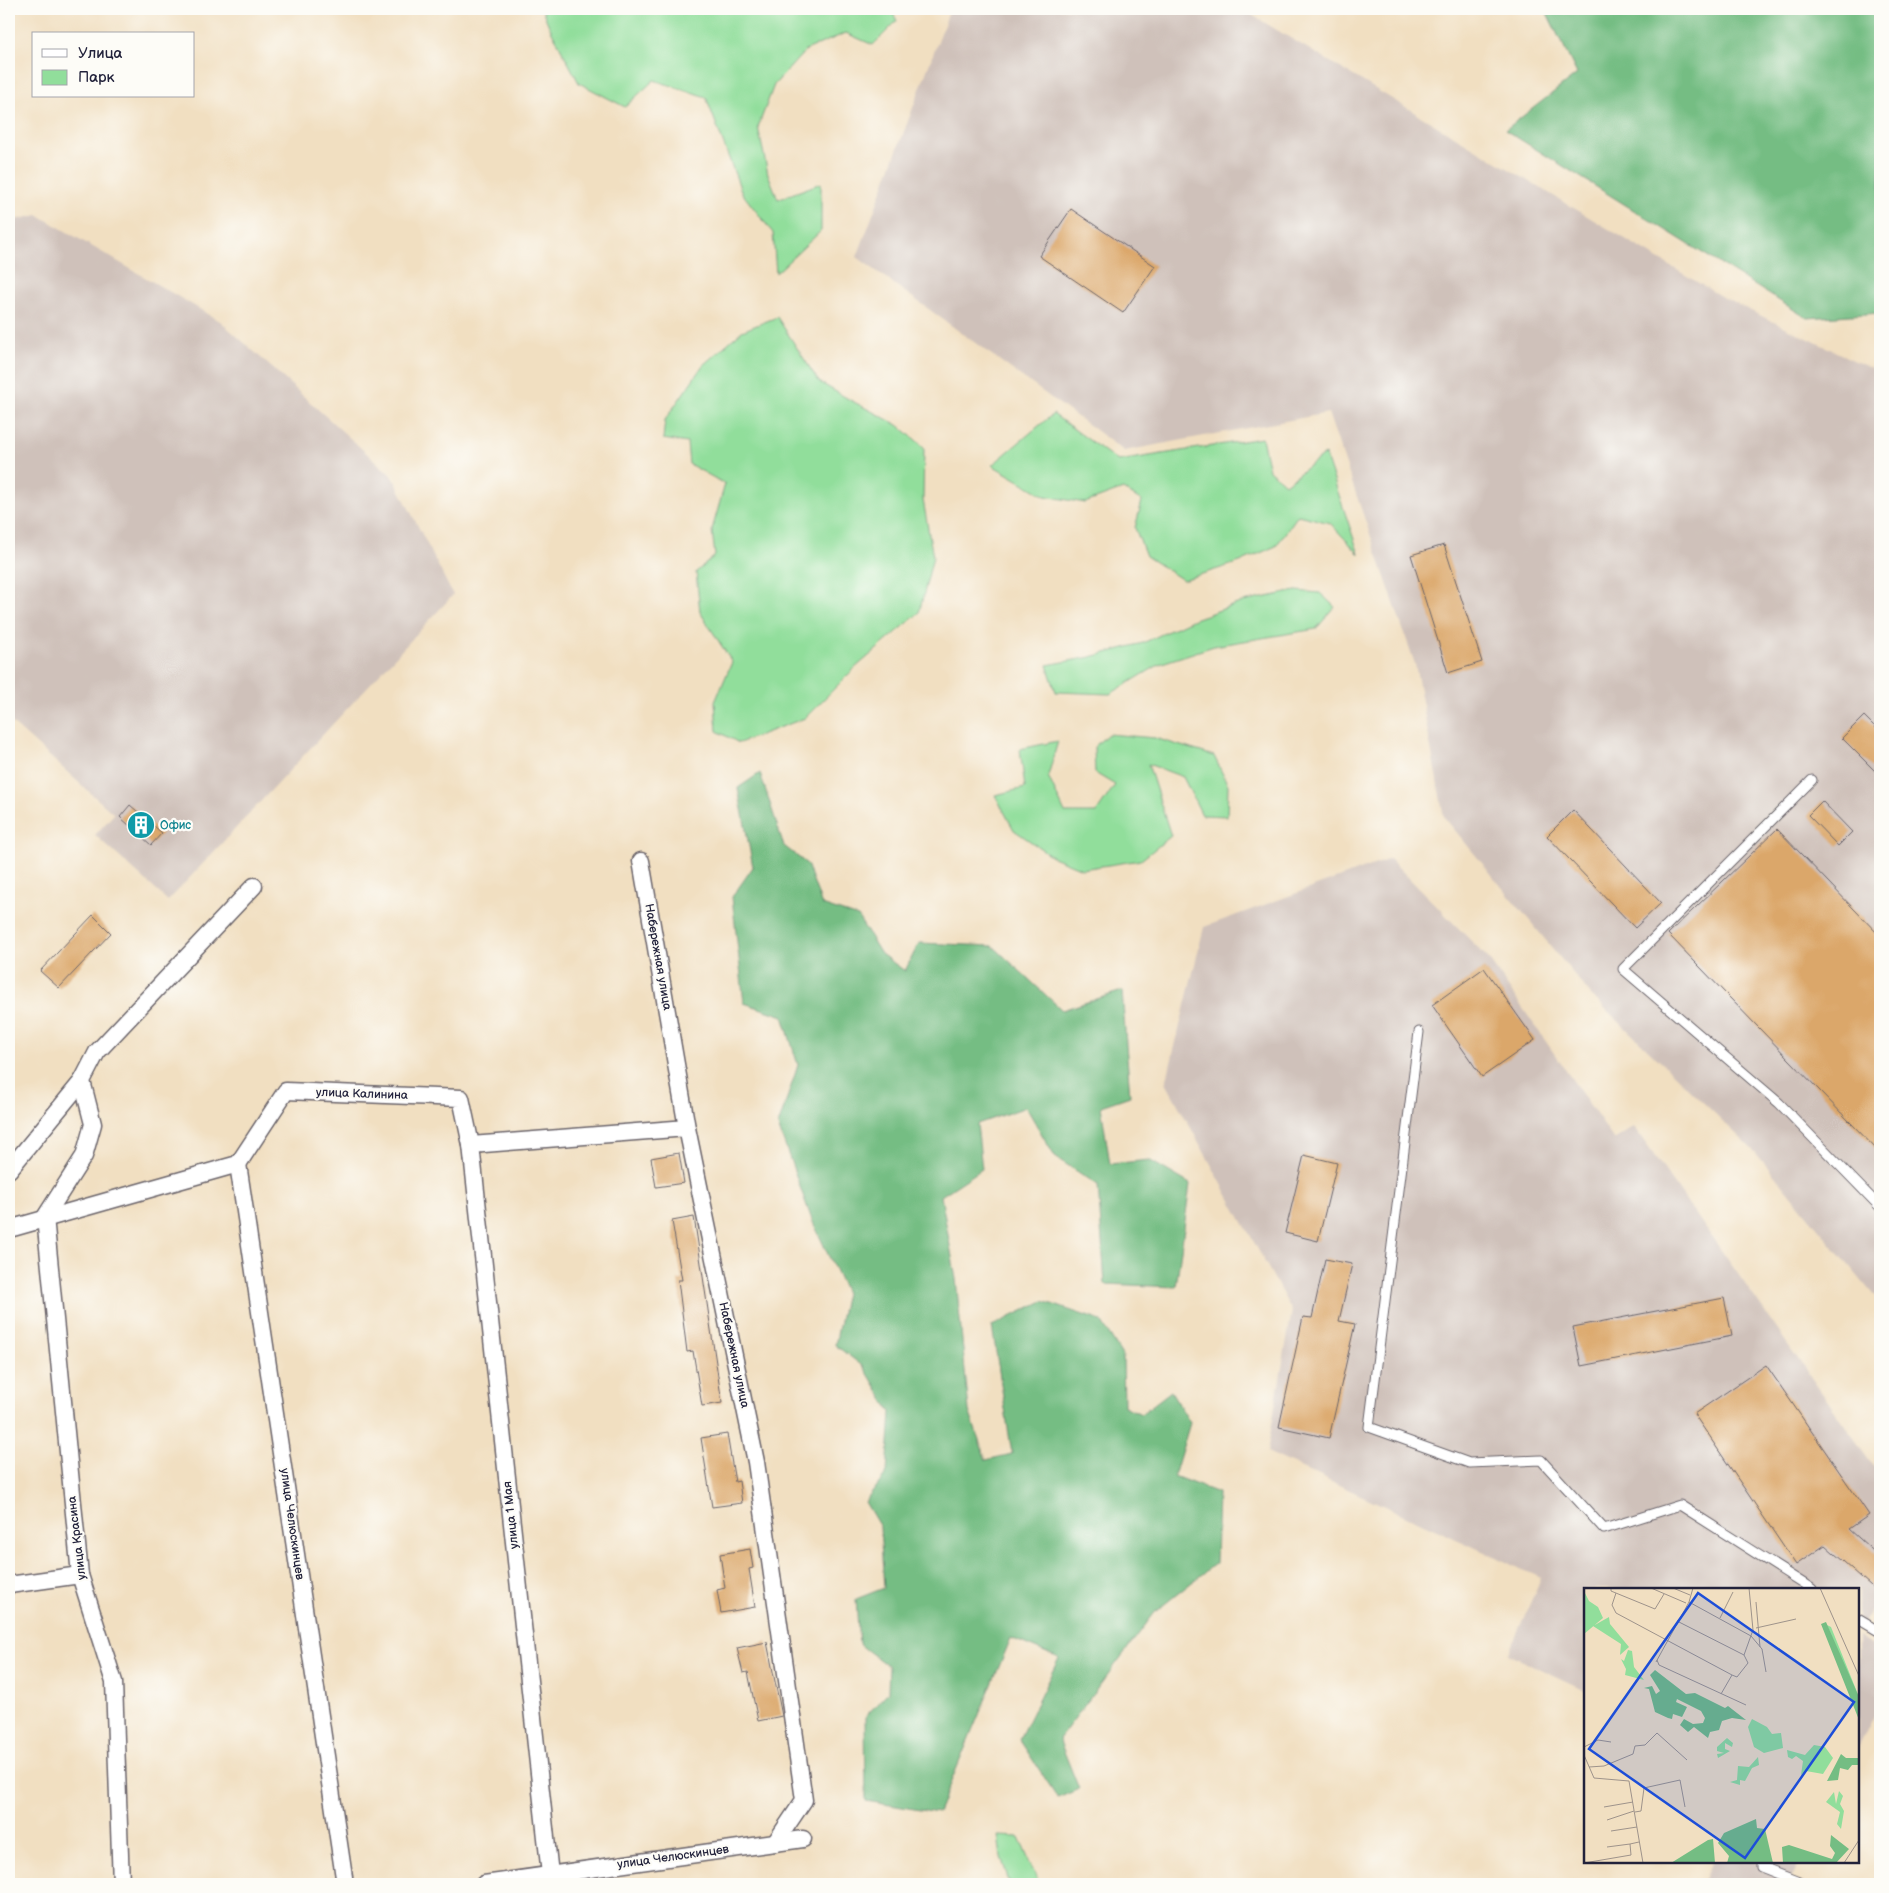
<svg xmlns="http://www.w3.org/2000/svg" width="1889" height="1893" viewBox="0 0 1889 1893" font-family="'Balsamiq Sans',sans-serif">
<style>
.industrial{fill:#cfc1ba}
.green{fill:#91de9b;stroke:#5a806b}
.forest{fill:#74bd83;stroke:#4b705f}
.building{fill:#dba76b}
.lines{fill:none;stroke-linecap:round;stroke-linejoin:round}
.service-casing{stroke:#6a646a;stroke-width:11}
.minor-casing{stroke:#6a646a;stroke-width:19}
.service{stroke:#fff;stroke-width:9}
.minor{stroke:#fff;stroke-width:16}
.labels{text-anchor:middle;dominant-baseline:central;stroke-width:4.5;stroke-linejoin:round;paint-order:stroke}
.culture-label{font-size:12px;fill:#0d838f;stroke:#fdfcf7;text-anchor:start}
.street-label{font-size:12px;fill:#22223b;stroke:#fdfcf7}
.inset-road{fill:none;stroke:#9e938b;stroke-width:1}
.view{fill:#1d4ed8;fill-opacity:0.15;stroke:#1d4ed8;stroke-width:2.5}
.inset-edge{fill:none;stroke:#22223b;stroke-width:2.5}
</style>
<rect width="100%" height="100%" fill="#fdfcf7"/>
<filter id="ink" filterUnits="userSpaceOnUse"><feTurbulence type="fractalNoise" baseFrequency=".02" numOctaves="2"/><feDisplacementMap in="SourceGraphic" scale="10" xChannelSelector="R" yChannelSelector="G"/><feConvolveMatrix kernelMatrix="1 2 1 2 8 2 1 2 1" color-interpolation-filters="sRGB"/></filter>
<filter id="wash" filterUnits="userSpaceOnUse"><feTurbulence type="fractalNoise" baseFrequency=".0096" numOctaves="4" result="noise"/><feDisplacementMap in="SourceGraphic" scale="20" xChannelSelector="R" yChannelSelector="G"/><feGaussianBlur stdDeviation="1.12" result="paint"/><feColorMatrix in="noise" values="0 0 0 0 0 0 0 0 0 0 0 0 0 0 0 0 0 1.4 0 .05"/><feComposite in="paint" operator="in"/></filter>
<g filter="url(#wash)">
<rect width="100%" height="100%" fill="#f1dfc1"/>
<g class="industrial">
<polygon points="950,9 1242,9 1722,297 1880,373 1880,1303 1755,1152 1591,995 1444,817 1415,664 1328,413 1124,451 857,257"/>
<polygon points="38,215 220,321 393,477 453,595 168,901 95,835 114,814 9,720 9,221"/>
<polygon points="1390,859 1488,958 1614,1140 1634,1127 1880,1475 1880,1598 1858,1631 1858,1589 1585,1589 1585,1690 1508,1654 1541,1578 1267,1452 1292,1311 1166,1083 1204,927"/>
<polygon points="1858,1637 1880,1649 1880,1704 1858,1748"/>
<polygon points="1713,1862 1800,1862 1788,1884 1701,1884"/>
</g>
<g class="green">
<polygon points="542,9 891,9 897,21 873,45 846,33 806,50 774,85 758,127 768,174 778,199 821,183 821,231 776,273 773,233 742,193 706,97 654,80 625,107 579,83 549,26"/>
<polygon points="777,317 819,382 852,401 898,425 924,447 923,500 933,557 919,613 855,668 805,718 739,743 717,731 715,702 732,662 700,612 696,572 715,556 712,530 725,484 689,464 687,443 663,439 665,420 703,365 742,331"/>
<polygon points="1053,414 1118,461 1262,438 1269,470 1285,484 1325,454 1359,554 1330,523 1298,515 1276,546 1240,562 1183,580 1146,556 1135,528 1142,501 1123,489 1085,503 1045,496 992,465"/>
<polygon points="1296,591 1320,593 1335,607 1316,629 1214,646 1162,663 1110,694 1056,692 1047,665 1091,657 1143,643 1194,619 1243,602"/>
<polygon points="1108,734 1155,738 1214,756 1228,785 1227,816 1202,815 1183,777 1148,764 1171,836 1141,860 1082,869 1053,857 1014,830 995,795 1025,788 1020,749 1058,741 1048,776 1065,813 1096,813 1115,785 1095,773 1094,747"/>
<polygon points="998,1836 1019,1837 1039,1884 1010,1884 1001,1857"/>
</g>
<g class="forest">
<polygon points="1545,9 1880,9 1880,313 1807,318 1505,130 1577,74"/>
<polygon points="760,773 784,846 807,864 822,905 858,917 881,954 905,971 919,943 993,946 1062,1010 1122,991 1130,1096 1101,1106 1110,1164 1149,1160 1190,1184 1176,1287 1105,1284 1098,1185 1055,1157 1026,1107 977,1124 982,1169 941,1196 956,1279 969,1411 986,1460 1012,1454 992,1326 1043,1301 1101,1321 1123,1357 1124,1406 1141,1414 1171,1391 1190,1423 1174,1476 1218,1493 1216,1563 1156,1611 1059,1739 1079,1789 1058,1798 1019,1739 1059,1658 1011,1638 938,1813 866,1801 865,1717 888,1692 889,1667 859,1644 856,1599 884,1588 880,1527 865,1502 887,1473 891,1412 864,1367 835,1345 846,1293 812,1220 778,1126 798,1065 783,1016 744,1003 732,897 753,867 738,788"/>
</g>
<g id="blocks">
<g class="building">
<polygon points="1071,209 1155,266 1123,313 1039,256"/>
<polygon points="1444,545 1482,662 1448,673 1411,555"/>
<polygon points="1864,716 1880,732 1880,776 1842,738"/>
<polygon points="1822,801 1852,832 1838,846 1808,815"/>
<polygon points="130,805 162,833 151,845 120,817"/>
<polygon points="1573,810 1661,903 1635,928 1547,836"/>
<polygon points="1777,829 1880,936 1880,1153 1668,934"/>
<polygon points="93,915 111,933 59,988 40,971"/>
<polygon points="1484,968 1535,1040 1482,1077 1432,1005"/>
<polygon points="679,1153 684,1183 656,1187 651,1158"/>
<polygon points="1304,1155 1337,1163 1318,1241 1285,1233"/>
<polygon points="694,1217 722,1403 702,1406 693,1351 687,1352 678,1280 682,1280 672,1221"/>
<polygon points="1325,1259 1352,1264 1339,1321 1355,1324 1329,1438 1279,1427 1303,1317 1312,1318"/>
<polygon points="1724,1298 1732,1336 1581,1366 1573,1327"/>
<polygon points="1766,1365 1869,1515 1849,1529 1880,1557 1880,1594 1825,1545 1796,1565 1694,1414"/>
<polygon points="727,1434 735,1482 739,1481 742,1503 712,1507 701,1438"/>
<polygon points="750,1549 753,1568 749,1569 755,1607 721,1613 717,1590 725,1588 720,1554"/>
<polygon points="767,1642 782,1716 758,1721 748,1672 743,1673 737,1648"/>
</g>
</g>
</g>
<g filter="url(#ink)">
<use href="#blocks" fill-opacity="0" stroke="#6a646a" stroke-width="1"/>
<g class="lines">
<defs>
<g id="service">
<polyline points="1812,780 1623,969 1779,1103 1880,1207"/>
<polyline points="1419,1032 1369,1427 1469,1463 1541,1460 1604,1529 1680,1505 1812,1589"/>
<polyline points="1858,1619 1880,1632"/>
<polyline points="1761,1862 1761,1867 1804,1884"/>
</g>
<g id="minor">
<polyline points="641,861 687,1128 756,1462 804,1800 775,1843"/>
<polyline points="471,1145 551,1884"/>
<polyline points="238,1164 345,1884"/>
<polyline points="9,1170 82,1081"/>
<polyline points="9,1229 238,1164 286,1091 461,1098 471,1145 687,1128"/>
<polyline points="9,1585 80,1575"/>
<polyline points="121,1884 114,1682 80,1575 45,1217 84,1156 93,1124 82,1081 97,1052 254,886"/>
<polyline points="484,1884 803,1839"/>
</g>
</defs>
<use href="#service" class="service-casing"/>
<use href="#minor" class="minor-casing"/>
<use href="#service" class="service"/>
<use href="#minor" class="minor"/>
</g>
</g>
<defs>
<symbol id="building-disc" viewBox="-11 -11 22 22"><circle r="9.5" fill="#0f9aa8" stroke="#fdfcf7"/><path d="M-4-6H4V6H1V3H-1V6H-4ZM-2.5-4.3h1.7v1.8h-1.7ZM.8-4.3h1.7v1.8H.8ZM-2.5-1h1.7V.8h-1.7ZM.8-1h1.7V.8H.8Z" fill="#fff"/></symbol>
</defs>
<g fill-rule="evenodd">
<use href="#building-disc" x="125" y="809" width="32" height="32"/>
</g>
<g class="labels">
<g class="culture-label">
<text x="160" y="825">Офис</text>
</g>
<g class="street-label">
<text transform="translate(658 957) rotate(80)">Набережная улица</text>
<text transform="translate(362 1094) rotate(2)">улица Калинина</text>
<text transform="translate(734 1355) rotate(78)">Набережная улица</text>
<text transform="translate(511 1515) rotate(-96)">улица 1 Мая</text>
<text transform="translate(292 1524) rotate(82)">улица Челюскинцев</text>
<text transform="translate(77 1538) rotate(-97)">улица Красина</text>
<text transform="translate(673 1857) rotate(-8)">улица Челюскинцев</text>
</g>
</g>
<g transform="translate(1584 1588)">
<rect width="275" height="275" fill="#f1dfc1"/>
<path d="M0,3L5,13L14,19L19,30L0,46ZM25,29L26,36L45,59L36,67L37,56L9,38ZM243,37L247,39L275,109L268,96ZM44,62L48,63L50,79L60,92L41,87L42,81L37,71L40,73ZM168,131L183,139L188,146L197,145L199,160L180,165L170,159L164,139ZM143,150L149,155L148,159L141,155V161L146,163L134,170L133,166L140,165L133,163V159ZM230,157L241,159L249,170L239,186L222,183L217,187L219,173L212,168L208,171L204,169L203,162L221,167ZM174,169L175,177L168,180L161,193L156,192V197L146,194L153,192L154,178L165,179ZM255,203L259,208L256,216L260,223L257,241L253,236L256,224L242,214L250,204L252,216Z" fill="#91de9b"/>
<path d="M242,34L275,109V132L237,36ZM71,82L102,106L111,105L141,120L144,118L162,132L148,130L138,133L135,142L126,144L124,150L110,139L104,144L96,137L100,131L109,136L119,135L121,130L117,123L93,111L92,114L103,119L98,129L89,126L88,131L84,130L71,124L65,101L60,100L68,98L72,106L76,103L66,87ZM257,166L262,170H275V177H268L264,182L256,180L254,192L243,193ZM172,231L173,240L181,241L189,275H143L145,268L134,255L140,245ZM247,247L265,261L252,275H199L198,259L205,257L248,271L251,265L246,258ZM129,251L131,275H87L124,252Z" fill="#74bd83"/>
<path class="inset-road" d="M27,0V3L71,21L80,6M67,0L102,15M89,0L106,7M236,0L275,88M32,5L28,17L32,25L148,87M105,14L167,48L178,61L182,84M172,14L176,59M136,30L149,4M93,33L160,67M172,40L212,31M73,72L75,77L162,117M72,74L105,14L109,0M137,106L148,87L153,89L164,75L160,67L169,42L165,0M0,159L14,152L27,154M0,167L10,190L45,193L59,275M5,179L20,178L49,166L51,158L61,157L73,145L103,172M20,219L49,214M51,224L57,223L60,200L96,192L101,219M23,232L50,223M27,243L53,239M23,259L46,256M0,275L47,267L46,256L55,254M260,275L275,252"/>
<path class="view" d="M114,5L270,114L161,270L5,161Z"/>
<rect width="275" height="275" class="inset-edge"/>
</g>
<rect width="1889" height="1893" fill="none" stroke="#fdfcf7" stroke-width="30"/>
<rect x="32" y="32" width="162" height="65" fill="#fdfcf7" stroke="#a5a5ac"/>
<rect x="42" y="49" width="25" height="8" fill="#ffffff" stroke="#a5a5ac"/>
<text x="78" y="58" font-size="15" fill="#22223b">Улица</text>
<rect x="42" y="70" width="25" height="15" fill="#91de9b" stroke="#a5a5ac"/>
<text x="78" y="82" font-size="15" fill="#22223b">Парк</text>
</svg>
